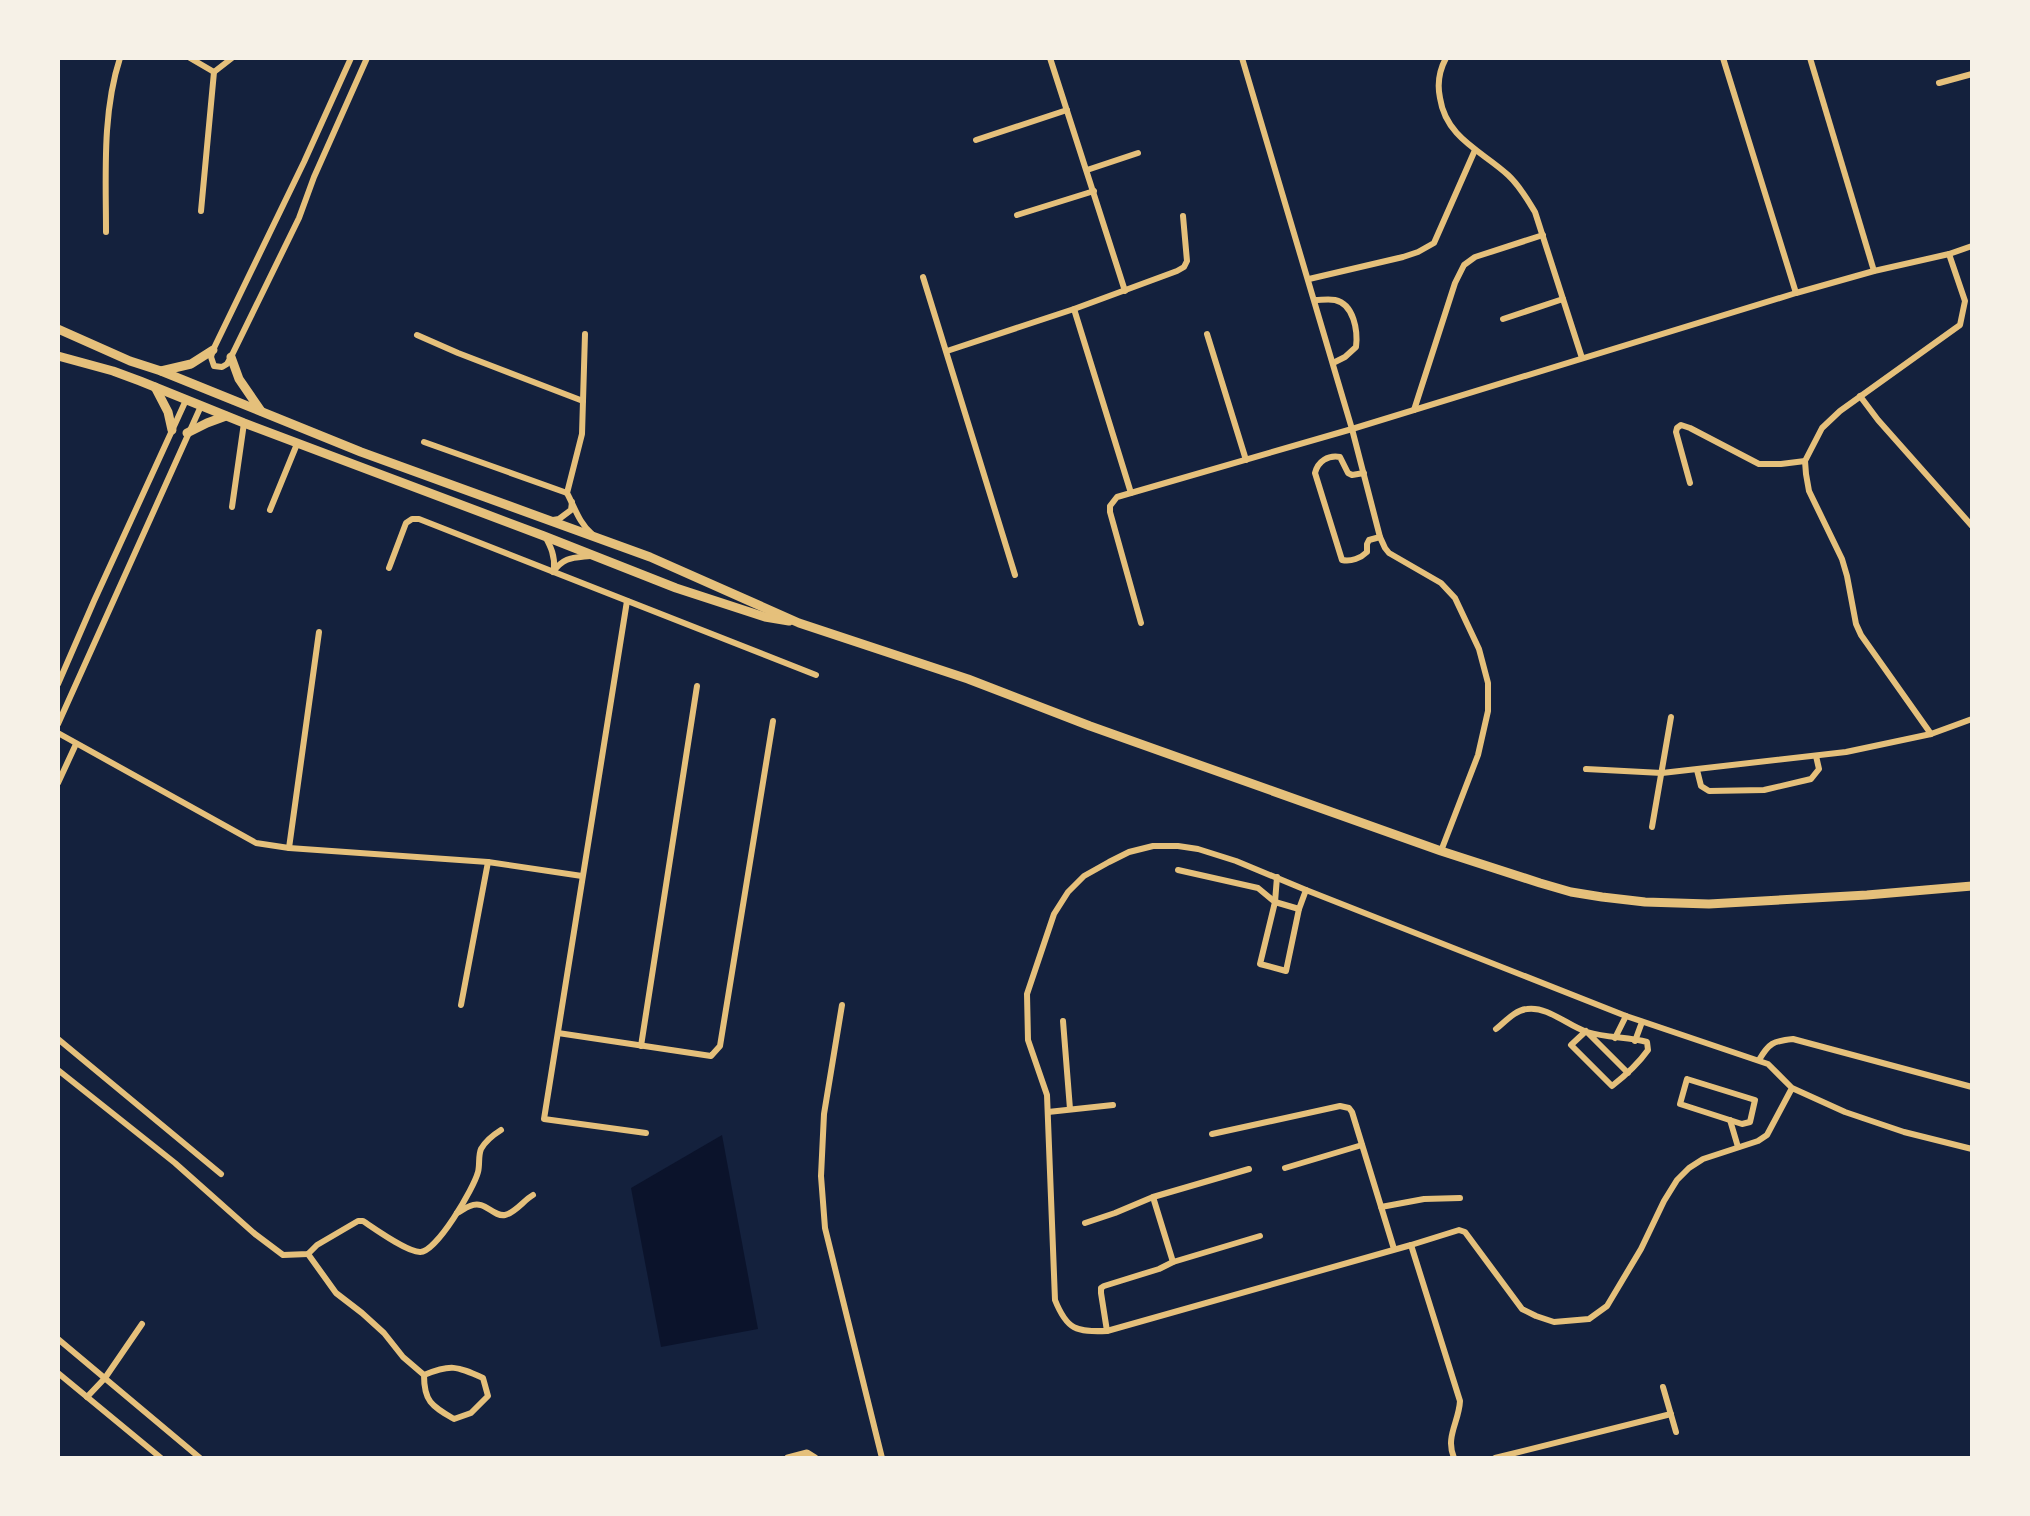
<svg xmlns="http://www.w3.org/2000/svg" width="2030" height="1516" viewBox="0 0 2030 1516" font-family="Arial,sans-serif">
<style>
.water{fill:#0b132b}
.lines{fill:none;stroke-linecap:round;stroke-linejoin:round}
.minor{stroke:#e5c07b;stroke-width:6}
.tertiary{stroke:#e5c07b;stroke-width:7}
.primary{stroke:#e5c07b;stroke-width:9}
</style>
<rect width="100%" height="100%" fill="#14213d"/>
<polygon class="water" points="722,1135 758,1329 661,1347 631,1188"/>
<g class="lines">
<g class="minor">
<polyline points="190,58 214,72"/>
<polyline points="351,58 304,162 213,350 211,357 214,366 222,367 227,364 231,357 299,218 314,177 367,58"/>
<polyline points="1050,58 1125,291"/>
<polyline points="1242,58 1352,429 1380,537 1385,548 1389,553 1441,583 1455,598 1479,649 1488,683 1488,711 1478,755 1441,851"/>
<path d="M1446,58C1439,71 1437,84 1440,98C1446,138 1482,151 1508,175C1520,186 1527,199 1535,212L1582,358"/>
<polyline points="1723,58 1796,293"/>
<polyline points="1810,58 1874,271"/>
<polyline points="1939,83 1972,74"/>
<polyline points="976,140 1067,110"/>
<polyline points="1087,170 1138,153"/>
<polyline points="201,211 214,72 232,58"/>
<polyline points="1017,215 1094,191"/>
<path d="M106,232C106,175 102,113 120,58"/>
<polyline points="923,277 1015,575"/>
<polyline points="1309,279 1403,257 1418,252 1434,243 1475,150"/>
<path d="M1315,300C1321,300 1329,299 1335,300C1354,304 1358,331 1356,347L1345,357L1333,363"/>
<polyline points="1074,309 1131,493"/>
<polyline points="1503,319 1563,299"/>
<path d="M585,334L582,434L567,493C575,508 579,523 592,534"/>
<polyline points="1207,334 1246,460"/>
<polyline points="417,335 458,353 583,401"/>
<polyline points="947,351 1074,309 1177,271 1184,267 1187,261 1183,216"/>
<polyline points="1860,396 1878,420 1972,526"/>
<polyline points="1414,410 1455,283 1464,265 1475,257 1543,235"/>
<polyline points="424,442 567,493"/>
<path d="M1364,473L1352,475L1348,473L1340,457C1328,455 1318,461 1315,473L1342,560C1351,562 1361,558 1367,552V544L1369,540L1380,537"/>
<polyline points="1690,483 1676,432 1677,428 1681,425 1690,428 1759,464 1781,464 1805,461"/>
<polyline points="232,507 244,423"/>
<polyline points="270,510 297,444"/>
<polyline points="553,520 559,519 571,510 572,502"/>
<path d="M545,536C551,547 555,556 554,569"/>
<polyline points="389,568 406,523 412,519 419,519 816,675"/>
<path d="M553,572C564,557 572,558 590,556"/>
<polyline points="627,601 544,1119 646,1133"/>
<polyline points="1141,623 1110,512 1110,506 1117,497 1352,429 1796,293 1874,271 1949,254 1972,246"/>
<polyline points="58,684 94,601 186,400"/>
<polyline points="58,724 201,406"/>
<polyline points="58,733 256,843 289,848 488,862 582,876"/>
<polyline points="1931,734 1861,635 1856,624 1847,576 1842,559 1809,491 1806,474 1805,461 1822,428 1840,411 1960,325 1965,301 1949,254"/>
<polyline points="1586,769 1662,773 1846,752 1931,734 1972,719"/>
<polyline points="1697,770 1701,786 1709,791 1764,790 1811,779 1819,769 1816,756"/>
<polyline points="58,783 76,744"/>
<polyline points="1652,827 1671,717"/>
<polyline points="289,848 319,632"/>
<polyline points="1178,870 1258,888 1275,902 1299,909"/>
<polyline points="1277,877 1275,902 1260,964 1286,971 1299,909 1306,890"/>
<polyline points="461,1005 488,862"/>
<polyline points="842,1005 824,1114 821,1176 825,1228 882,1458"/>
<polyline points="1063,1021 1070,1109"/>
<path d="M1496,1029C1505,1022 1515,1010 1527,1009C1548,1006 1568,1026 1587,1032C1607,1038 1628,1037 1647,1042L1648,1050C1638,1064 1626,1075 1612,1086L1571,1045L1586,1031L1628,1073"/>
<polyline points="558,1033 711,1056 720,1046 773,721"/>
<polyline points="1615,1038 1626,1016"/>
<polyline points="58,1039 221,1174"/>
<polyline points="1635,1041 1642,1022"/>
<polyline points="641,1046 697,686"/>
<path d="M1759,1060C1769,1043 1773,1041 1793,1039L1972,1087"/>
<path d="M58,1070L175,1163L255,1234L283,1255L308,1254L317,1245L358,1221H363C375,1229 407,1252 420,1252C436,1253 474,1188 478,1172C480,1165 478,1156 481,1149C486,1140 493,1135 501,1130"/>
<polygon points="1687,1079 1755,1100 1750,1122 1742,1124 1680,1104"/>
<path d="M1792,1088L1767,1135L1758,1141L1703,1159L1689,1168L1677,1180L1664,1201L1641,1249L1607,1306L1589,1319L1554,1322L1536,1316L1522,1309L1465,1232L1459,1230L1411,1245L1107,1331C1076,1332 1067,1330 1055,1300L1047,1095L1028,1040L1027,994L1054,914L1068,892L1084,876L1109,862L1129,852L1153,846H1178L1198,849L1236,861L1306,890L1626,1016L1768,1064L1792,1088L1845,1112L1904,1132L1972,1149"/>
<polyline points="1048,1112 1113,1105"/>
<polyline points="1730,1120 1738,1147"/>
<polyline points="1212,1134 1340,1106 1349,1108 1352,1112 1394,1249"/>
<polyline points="1285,1168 1362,1145"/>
<polyline points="1153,1197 1173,1262"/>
<polyline points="1381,1207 1424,1199 1460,1198"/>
<path d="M457,1213C461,1211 465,1208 470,1206C485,1199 492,1217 505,1215C515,1213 524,1200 533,1195"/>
<polyline points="1085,1223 1115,1213 1153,1197 1249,1169"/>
<path d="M1411,1245L1460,1401C1459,1422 1445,1437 1454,1458"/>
<path d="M308,1254L336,1293L362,1313L384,1333L403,1357L424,1375C451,1364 456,1366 483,1378L488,1396L471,1413L454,1419C432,1406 424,1402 424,1375"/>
<polyline points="1107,1331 1101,1293 1101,1288 1104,1286 1159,1269 1173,1262 1260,1236"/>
<polyline points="58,1339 200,1458"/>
<polyline points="58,1373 161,1458"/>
<polyline points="1663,1387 1676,1432"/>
<polyline points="87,1397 105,1378 142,1324"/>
<polyline points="1495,1458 1671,1414"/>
</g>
<polyline class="tertiary" points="788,1458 807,1453 815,1458"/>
<g class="primary">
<polyline points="58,329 130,361 161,371 361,452 650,557 799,623 968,679 1090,726 1441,851 1540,883 1571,892 1602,897 1645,902 1709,904 1867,895 1972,886"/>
<polyline points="58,356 113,371 140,381 244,423 544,536 676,588 765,617 789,621"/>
<polyline points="231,357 239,379 261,411"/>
<polyline points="161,371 191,364 213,350"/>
<polyline points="155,387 168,412 172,430"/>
<polyline points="187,433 207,423 226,416"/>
</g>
</g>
<rect width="2030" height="1516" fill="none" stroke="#f6f1e7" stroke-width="120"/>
</svg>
